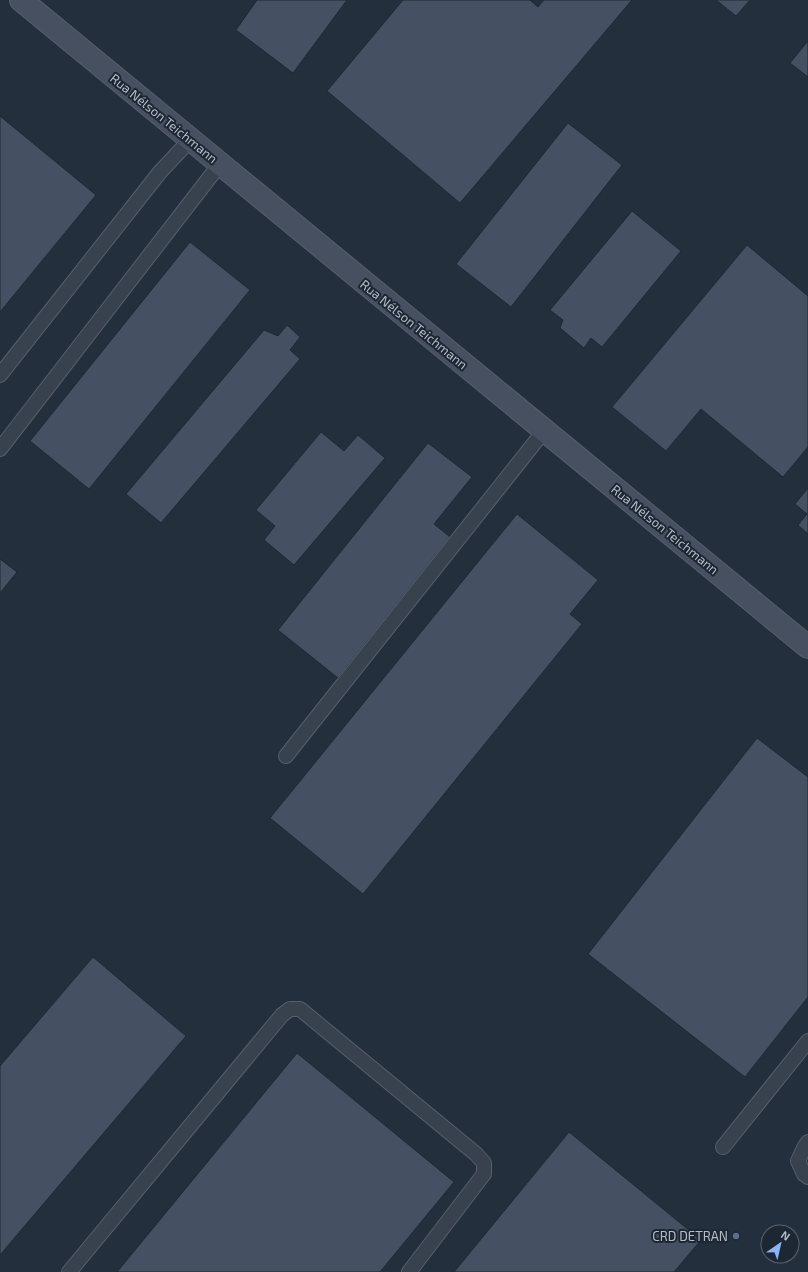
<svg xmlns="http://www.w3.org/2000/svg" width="808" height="1272" viewBox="0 0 808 1272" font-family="'Exo 2',sans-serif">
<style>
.building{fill:#455162;stroke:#1f2835}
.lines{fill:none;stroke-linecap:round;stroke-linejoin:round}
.lane-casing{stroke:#565f6c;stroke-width:16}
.secondary-casing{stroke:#565f6c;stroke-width:24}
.lane{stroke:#38414e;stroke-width:14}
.secondary{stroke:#465061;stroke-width:22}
.service-dot{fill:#5c6f8a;stroke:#1d2633;stroke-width:1.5}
.labels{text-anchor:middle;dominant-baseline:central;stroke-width:4;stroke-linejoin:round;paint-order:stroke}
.street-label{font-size:13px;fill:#b4bcc9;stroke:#1d2633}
.poi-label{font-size:13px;fill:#b4bcc9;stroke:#1d2633;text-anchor:end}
</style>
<rect width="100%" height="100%" fill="#242f3e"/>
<g class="building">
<polygon points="257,0 347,0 293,73 236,30"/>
<polygon points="403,0 530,0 538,7 544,0 632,0 460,203 327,91"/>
<polygon points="716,0 750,0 736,16"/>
<polygon points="808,41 808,77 790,63"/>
<polygon points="0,116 96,195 0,312"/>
<polygon points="568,123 622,165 511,307 456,264"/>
<polygon points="632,211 681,251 602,347 591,338 584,348 560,328 563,320 550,310"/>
<polygon points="190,242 250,290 89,489 30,441"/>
<polygon points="747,245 808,296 808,447 783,477 701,409 666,451 612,407"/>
<polygon points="287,325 300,337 290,350 300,359 161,523 126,494 264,330 278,336"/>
<polygon points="321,432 344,451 358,435 385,458 294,565 264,540 275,526 256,510"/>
<polygon points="428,443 472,477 434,524 450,537 338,678 278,630"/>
<polygon points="808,488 808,534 798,525 807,514 795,504"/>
<polygon points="517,514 598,580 570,614 582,624 363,894 270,818"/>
<polygon points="0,559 17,572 0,593"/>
<polygon points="757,738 808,777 808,997 745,1077 588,954"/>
<polygon points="93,957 186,1036 0,1255 0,1066"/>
<polygon points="297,1053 454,1182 380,1272 117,1272"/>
<polygon points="569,1132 701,1240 674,1272 454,1272"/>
</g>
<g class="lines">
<defs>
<g id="lane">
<polyline points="0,375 160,172 191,139"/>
<polyline points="0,449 220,164"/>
<polyline points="286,756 544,431"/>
<polyline points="808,1142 804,1148 798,1161 804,1174 808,1177"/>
<polyline points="723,1147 808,1041"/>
<polyline points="69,1272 282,1015 290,1009 300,1009 476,1154 484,1163 484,1174 409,1272"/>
</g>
<polyline id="secondary" points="21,0 808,647"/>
</defs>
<use href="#lane" class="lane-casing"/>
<use href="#secondary" class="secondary-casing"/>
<use href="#lane" class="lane"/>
<use href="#secondary" class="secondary"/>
</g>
<circle class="service-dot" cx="736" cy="1236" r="4"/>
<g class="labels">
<g class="street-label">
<text transform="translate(164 118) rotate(39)">Rua Nélson Teichmann</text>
<text transform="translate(414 324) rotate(39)">Rua Nélson Teichmann</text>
<text transform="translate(665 529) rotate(39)">Rua Nélson Teichmann</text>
</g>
<g class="poi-label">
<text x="728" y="1236">CRD DETRAN</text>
</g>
</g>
<g transform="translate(780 1244) rotate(34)"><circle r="19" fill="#1d2633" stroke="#59626f"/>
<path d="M0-3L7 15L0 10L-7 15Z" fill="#8ab4f8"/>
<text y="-6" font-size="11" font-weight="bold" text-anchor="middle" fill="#b4bcc9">N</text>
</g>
</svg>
